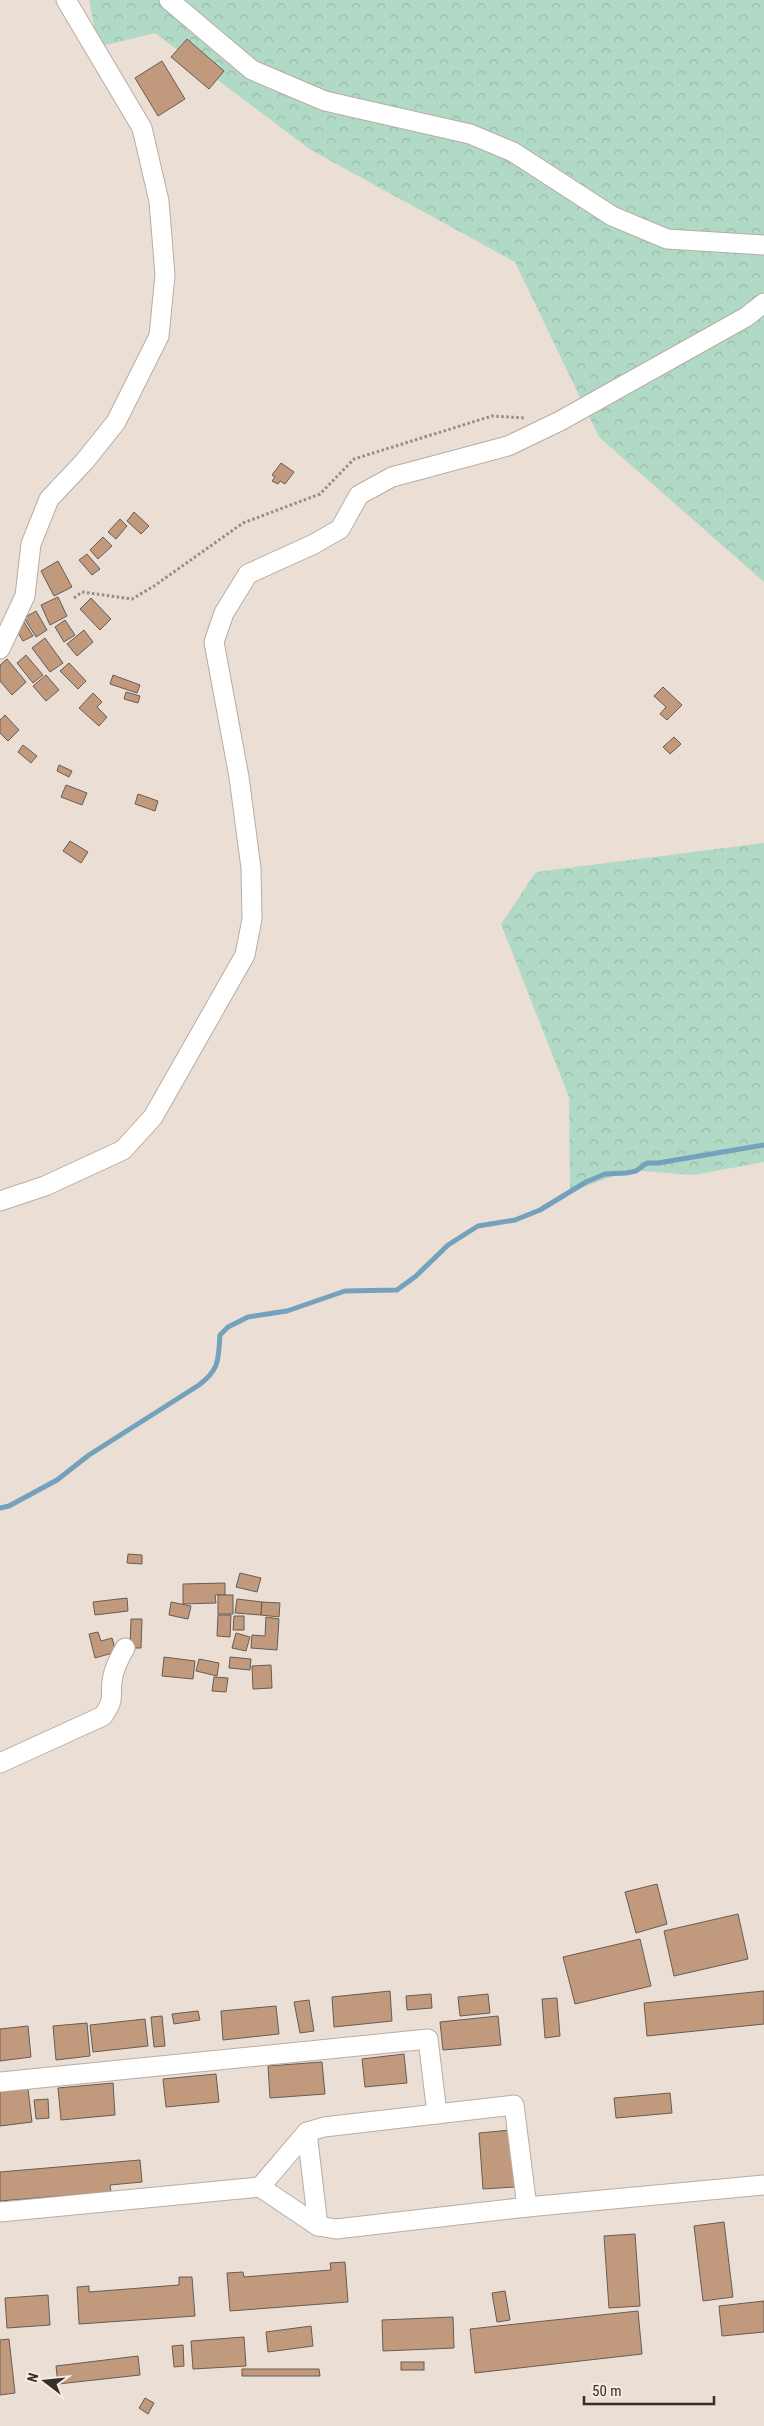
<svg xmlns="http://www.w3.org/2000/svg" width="764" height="2426" viewBox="0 0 764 2426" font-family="'Roboto Condensed',sans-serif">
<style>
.forest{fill:url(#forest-crowns)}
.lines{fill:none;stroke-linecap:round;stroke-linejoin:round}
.stream{stroke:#74a2bc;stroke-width:5}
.building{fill:#c19a7d;stroke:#675c54}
.minor-casing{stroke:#b8aca4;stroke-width:21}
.path{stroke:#968d86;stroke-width:3;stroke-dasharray:2.5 2.5;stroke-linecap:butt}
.minor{stroke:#fff;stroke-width:19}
</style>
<defs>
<pattern id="forest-crowns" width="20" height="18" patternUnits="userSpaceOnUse" patternTransform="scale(1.25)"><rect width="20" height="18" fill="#b0dac5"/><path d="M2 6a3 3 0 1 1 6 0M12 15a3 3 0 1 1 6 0" fill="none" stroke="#98bba9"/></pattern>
</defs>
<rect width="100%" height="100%" fill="#ebded5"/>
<g class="forest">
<polygon points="89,0 764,0 764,582 599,437 515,262 311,150 155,33 98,47"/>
<polygon points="764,843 764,1162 694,1175 630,1170 570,1192 569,1097 501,924 536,872"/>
</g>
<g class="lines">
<path class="stream" d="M0,1508L9,1506L57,1480L89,1455L199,1385C220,1369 218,1360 220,1335L228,1327L248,1317L287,1311L345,1291L397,1290L416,1276L448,1245L478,1226L515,1220L540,1210L586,1182L605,1174L626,1173L636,1171L647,1163H658L764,1145"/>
</g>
<g class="building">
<polygon points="187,39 224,71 209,89 171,57"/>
<polygon points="162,61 185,99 158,116 135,78"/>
<polygon points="281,463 294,472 285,484 280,481 278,484 272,481 275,477 272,475"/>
<polygon points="134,512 149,526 141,534 127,521"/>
<polygon points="120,519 127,526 116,539 108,532"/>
<polygon points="103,537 112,546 98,559 90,550"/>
<polygon points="87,554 100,569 92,575 79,560"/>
<polygon points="58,561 72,587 54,596 41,571"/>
<polygon points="58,597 67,616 50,625 41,605"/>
<polygon points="91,598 111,619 100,630 80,609"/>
<polygon points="36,611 47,630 36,637 24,618"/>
<polygon points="65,620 75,635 64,642 55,627"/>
<polygon points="24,622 33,636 23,641 15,628"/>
<polygon points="84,630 93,642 77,656 67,644"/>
<polygon points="45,638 63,663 50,672 32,648"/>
<polygon points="26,655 43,675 33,683 17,663"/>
<polygon points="7,659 26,682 12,695 0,681 0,665"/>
<polygon points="69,663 86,681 78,689 60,671"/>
<polygon points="46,675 59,690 46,701 33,686"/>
<polygon points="113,675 140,685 137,693 110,684"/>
<polygon points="663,687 682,705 667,720 660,714 666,707 654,696"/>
<polygon points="126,692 140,696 138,703 124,699"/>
<polygon points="93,693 102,702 97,707 107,717 99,726 79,708"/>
<polygon points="5,715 19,730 8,741 0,733 0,720"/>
<polygon points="674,737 681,744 670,754 663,747"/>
<polygon points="23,745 37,756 31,763 18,752"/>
<polygon points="59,765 72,771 69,777 57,771"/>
<polygon points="66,785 87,793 82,805 61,797"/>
<polygon points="138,794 158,801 155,811 135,804"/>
<polygon points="70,841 88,852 81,863 63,851"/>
<polygon points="128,1554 142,1555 142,1564 127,1563"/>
<polygon points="240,1573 261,1578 257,1592 236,1587"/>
<polygon points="225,1583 225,1595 215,1595 216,1603 183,1604 183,1584"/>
<rect x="218" y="1595" width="15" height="19"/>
<polygon points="127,1598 128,1611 95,1615 93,1602"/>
<polygon points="237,1599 262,1602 261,1615 235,1613"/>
<polygon points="171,1602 191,1606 188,1619 169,1615"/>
<polygon points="262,1602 280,1603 279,1617 261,1615"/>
<polygon points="218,1615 231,1615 230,1637 217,1636"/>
<polygon points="234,1616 244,1616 244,1630 233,1630"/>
<polygon points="266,1617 279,1619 277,1650 251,1648 252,1635 265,1636"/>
<polygon points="131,1619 142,1619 141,1648 130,1648"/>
<polygon points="98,1632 101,1641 112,1638 116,1652 95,1658 89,1634"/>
<polygon points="236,1633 250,1637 246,1651 232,1648"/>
<polygon points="164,1657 195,1661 193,1679 162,1676"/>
<polygon points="230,1657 251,1659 250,1670 229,1668"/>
<polygon points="199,1659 219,1663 217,1676 196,1671"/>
<polygon points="271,1665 272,1688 253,1689 252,1666"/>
<polygon points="214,1677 228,1678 226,1692 212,1691"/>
<polygon points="657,1884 667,1924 636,1933 625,1892"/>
<polygon points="738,1914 748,1959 674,1976 664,1931"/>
<polygon points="640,1939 651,1986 575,2004 563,1957"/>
<polygon points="390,1991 392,2021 334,2027 332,1997"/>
<polygon points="764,1991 764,2024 647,2036 644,2003"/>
<polygon points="431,1994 432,2008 407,2010 406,1996"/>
<polygon points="488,1994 490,2013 460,2016 458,1997"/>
<polygon points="557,1998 560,2036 545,2038 542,1999"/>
<polygon points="309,2000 314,2031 300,2033 294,2002"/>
<polygon points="276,2006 279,2034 223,2040 221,2011"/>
<polygon points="198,2011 200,2020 174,2024 172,2014"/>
<polygon points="162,2016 165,2046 154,2047 151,2017"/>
<polygon points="498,2016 501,2045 443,2050 440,2022"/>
<polygon points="145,2019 148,2046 93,2052 90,2025"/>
<polygon points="87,2023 90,2056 56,2060 53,2026"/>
<polygon points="28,2026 31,2057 0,2061 0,2029"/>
<polygon points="404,2054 407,2083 365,2087 362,2059"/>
<polygon points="322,2062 325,2094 270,2098 268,2066"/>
<polygon points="216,2074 219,2102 166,2107 163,2079"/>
<polygon points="113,2083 115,2115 61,2120 58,2088"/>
<polygon points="28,2089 32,2122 0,2126 0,2092"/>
<polygon points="670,2093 672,2113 616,2118 614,2098"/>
<polygon points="48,2099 49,2118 36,2119 34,2100"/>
<polygon points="511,2130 515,2187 483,2189 479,2133"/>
<polygon points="140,2160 142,2182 110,2185 111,2192 0,2201 0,2172"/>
<polygon points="724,2222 733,2297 703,2301 694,2226"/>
<polygon points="635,2234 640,2306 609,2308 604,2236"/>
<polygon points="345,2262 348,2302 230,2311 227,2273 243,2272 244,2277 331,2270 330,2263"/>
<polygon points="179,2277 192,2277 195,2316 79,2324 77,2287 89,2286 89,2292 179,2285"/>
<polygon points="505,2291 510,2320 497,2322 492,2293"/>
<polygon points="48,2295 50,2325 7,2328 5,2298"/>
<polygon points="764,2301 764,2332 722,2336 719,2306"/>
<polygon points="638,2311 642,2354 475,2373 470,2329"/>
<polygon points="453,2317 454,2348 383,2351 382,2320"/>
<polygon points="311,2326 313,2346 268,2352 266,2332"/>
<polygon points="244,2337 246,2366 193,2369 191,2341"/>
<polygon points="9,2339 15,2393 0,2395 0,2340"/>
<polygon points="183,2345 184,2366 174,2367 172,2346"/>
<polygon points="138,2356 140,2375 58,2384 56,2366"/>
<rect x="401" y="2362" width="23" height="8"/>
<polygon points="242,2369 319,2369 320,2376 242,2376"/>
<polygon points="145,2398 154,2403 148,2414 139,2408"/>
</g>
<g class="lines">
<defs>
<g id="minor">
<polyline points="169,0 252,70 325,101 470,134 513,152 612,216 667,239 764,245"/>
<polyline points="0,649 25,596 31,544 49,499 84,462 116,422 159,336 165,275 159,201 142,128 66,0"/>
<polyline points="0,1201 45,1186 123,1150 153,1117 245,955 252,919 251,868 239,777 214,642 224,613 248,574 314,544 340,529 359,495 392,477 508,446 560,421 746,317 764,303"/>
<path d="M0,1763L103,1716C115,1698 110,1701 112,1682C113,1670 119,1659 125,1648"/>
<polyline points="0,2082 428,2039 437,2114"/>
<polyline points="307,2132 318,2226"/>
<polyline points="260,2187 307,2132 324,2127 514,2105 527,2207"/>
<polyline points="0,2212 260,2187 318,2226 336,2229 527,2207 764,2185"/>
</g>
</defs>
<use href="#minor" class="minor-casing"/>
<polyline class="path" points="74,598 82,592 132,599 154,586 243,523 320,494 354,459 492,416 525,418"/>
<use href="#minor" class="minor"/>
</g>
<g transform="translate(45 2381) rotate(286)" stroke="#f8ece2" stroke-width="4" paint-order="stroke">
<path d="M0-4L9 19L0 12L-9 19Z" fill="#332f2b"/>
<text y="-8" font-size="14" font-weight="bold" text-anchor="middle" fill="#332f2b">N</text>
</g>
<path d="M584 2396v8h130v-8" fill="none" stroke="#332f2b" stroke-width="2.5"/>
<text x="592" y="2396" font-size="15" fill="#332f2b" stroke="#f8ece2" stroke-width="4" paint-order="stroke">50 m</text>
</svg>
